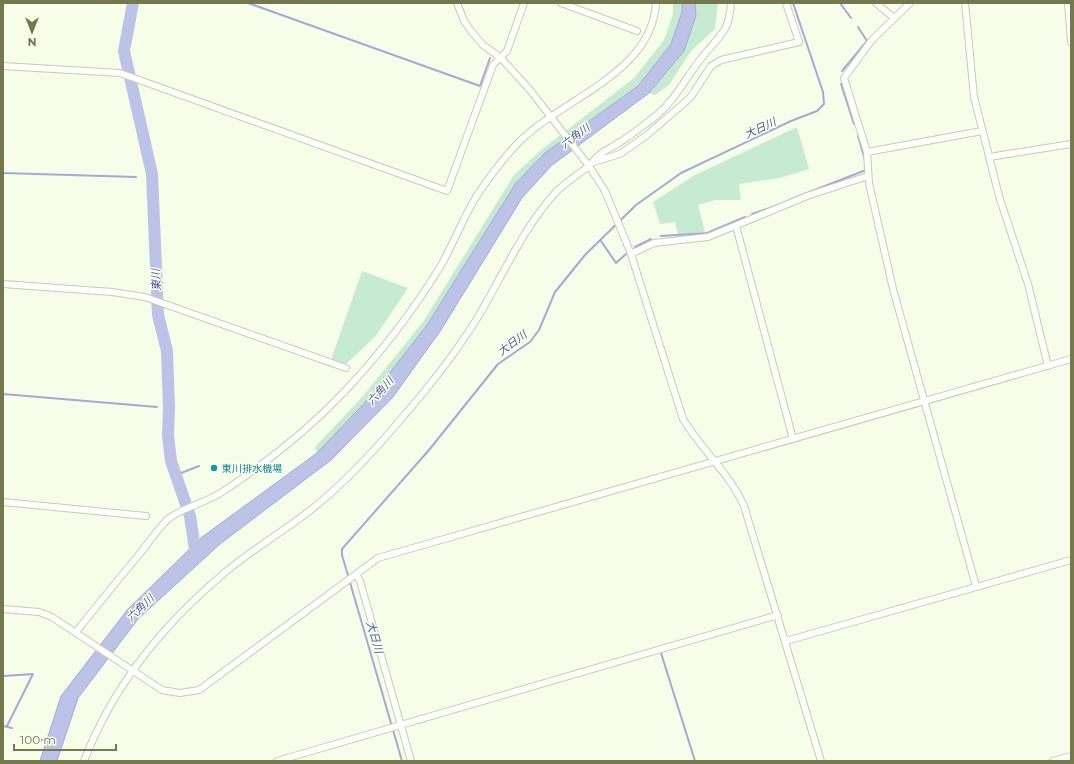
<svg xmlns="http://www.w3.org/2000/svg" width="1074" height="764" viewBox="0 0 1074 764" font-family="Montserrat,'Noto Sans JP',sans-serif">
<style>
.green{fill:#c7ebd2}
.water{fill:#bdc3e7;stroke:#a3aad9}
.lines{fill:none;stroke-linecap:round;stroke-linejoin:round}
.stream{stroke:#a3aad9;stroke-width:2}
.river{stroke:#bdc3e7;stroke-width:12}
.minor-casing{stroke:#c8cdac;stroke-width:8}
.minor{stroke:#fff;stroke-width:6}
.culture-dot{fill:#0f9aa8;stroke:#fafff0;stroke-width:1.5}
.labels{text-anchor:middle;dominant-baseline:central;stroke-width:3;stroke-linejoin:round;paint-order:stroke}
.culture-label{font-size:10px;fill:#0d838f;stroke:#fafff0;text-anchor:start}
.water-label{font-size:11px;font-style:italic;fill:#4e59a0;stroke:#fafff0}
</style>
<rect width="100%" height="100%" fill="#f6fde9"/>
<g class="green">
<polygon points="673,3 682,3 682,12 671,44 638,86 545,153 516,183 427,325 374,393 317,453 315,447 363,396 423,322 514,175 541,150 634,78 664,40 673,14"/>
<polygon points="695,3 718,3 715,29 691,51 669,85 655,95 649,93 684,51 696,16"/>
<polygon points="797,127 809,169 780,178 739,184 741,200 716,200 698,205 705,232 678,234 675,222 660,224 653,202 695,175"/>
<polygon points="362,271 408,288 375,337 345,365 331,360"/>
</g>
<polygon class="water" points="682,3 695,3 696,16 684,51 649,93 551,166 522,198 441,330 393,397 331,460 220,544 138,619 78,698 57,761 40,761 61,696 128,609 202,537 317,453 374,393 427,325 516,183 545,153 638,86 671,44 682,12"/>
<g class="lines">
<g class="stream">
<polyline points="248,3 480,86 490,58"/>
<polyline points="840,3 851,18"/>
<polyline points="842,71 867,41 858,27"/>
<polyline points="841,84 854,124"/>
<polyline points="858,136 865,160"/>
<polyline points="3,173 136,177"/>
<polyline points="789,200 866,170"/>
<polyline points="752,214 778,205"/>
<polyline points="661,236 707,233 745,217"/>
<polyline points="601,241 616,263 626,254"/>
<polyline points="635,247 651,239"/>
<polyline points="3,394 157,407"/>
<polyline points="176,475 199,466"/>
<polyline points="661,653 695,761"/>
<polyline points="3,676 33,674 7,726"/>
<polyline points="3,726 12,728"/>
<polyline points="36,738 48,742"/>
<polyline points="402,761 342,555 342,549 429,450 498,364 530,342 539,330 555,292 585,255 636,205 681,173 791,121 817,111 824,104 823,92 793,3"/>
</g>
<polyline class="river" points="133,3 124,51 152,174 158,315 167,351 169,407 168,435 171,461 190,516 196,556"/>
<defs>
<g id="minor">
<path d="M457,3L464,21L471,31L483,45L501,58L530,90L589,166L605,191L631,254L683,419C701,449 730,474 744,506L821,761"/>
<polyline points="561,3 637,31"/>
<polyline points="876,3 894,18"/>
<polyline points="910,3 872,40 844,78 867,152 869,183 893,289 976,586"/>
<polyline points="965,3 974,97 999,196 1028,284 1048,366"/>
<polyline points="1068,3 1071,42"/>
<polyline points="3,66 120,73 447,191 493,65 507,51 524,3"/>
<polyline points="867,152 982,131"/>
<polyline points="989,157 1071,144"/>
<polyline points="593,162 620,154 647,135 690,98 711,66 721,60 799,42 786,3"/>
<polyline points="736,226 793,439"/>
<polyline points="631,254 654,243 708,237 807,196 868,176"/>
<polyline points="3,284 112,292 145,297 346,368"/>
<polyline points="3,502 146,516"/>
<polyline points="357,576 360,581 411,761"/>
<polyline points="3,609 39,612 52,617 162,690 180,693 199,690 378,558 1071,359"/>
<path d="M76,632C96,607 116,582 137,557C147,545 156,531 167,520C180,508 206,503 222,492C265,464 308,430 344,392C379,355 413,311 440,267C453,245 462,220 476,197C488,179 501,161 516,145C559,99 652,75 656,3"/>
<polyline points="786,641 1071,560"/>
<path d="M84,761C112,688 163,625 222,575C245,555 271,539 296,521C334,494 365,461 395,426C425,392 454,356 478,317C503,275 523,228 556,192C566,182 577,175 588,167C592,163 595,159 598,156C605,150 613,147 620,142C633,134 645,124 657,115C677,98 687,75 704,55C721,34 729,32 731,3"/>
<polyline points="277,761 778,615"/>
<polyline points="1053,761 1071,756"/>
</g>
</defs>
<use href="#minor" class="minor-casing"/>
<use href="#minor" class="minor"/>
</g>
<circle class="culture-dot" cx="214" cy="468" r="4"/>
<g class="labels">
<g class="culture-label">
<text x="222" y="468">東川排水機場</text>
</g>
<g class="water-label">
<text transform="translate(760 128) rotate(-25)">大日川</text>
<text transform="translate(575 136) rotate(-37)">六角川</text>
<text transform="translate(156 280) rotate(-93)">東川</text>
<text transform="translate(512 343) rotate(-37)">大日川</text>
<text transform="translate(380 391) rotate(-48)">六角川</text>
<text transform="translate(140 608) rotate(-44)">六角川</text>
<text transform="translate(375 637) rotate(74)">大日川</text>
</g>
</g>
<rect width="1074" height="764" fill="none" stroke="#75784c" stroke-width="8"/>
<g transform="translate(32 32) rotate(180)" stroke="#fafff0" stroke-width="3" paint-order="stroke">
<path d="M0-3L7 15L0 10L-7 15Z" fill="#75784c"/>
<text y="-6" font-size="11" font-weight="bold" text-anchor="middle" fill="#75784c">N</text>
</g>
<path d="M14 744v6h102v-6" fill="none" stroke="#75784c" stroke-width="2"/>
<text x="20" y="744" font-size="12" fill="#75784c" stroke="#fafff0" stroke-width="3" paint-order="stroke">100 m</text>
</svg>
